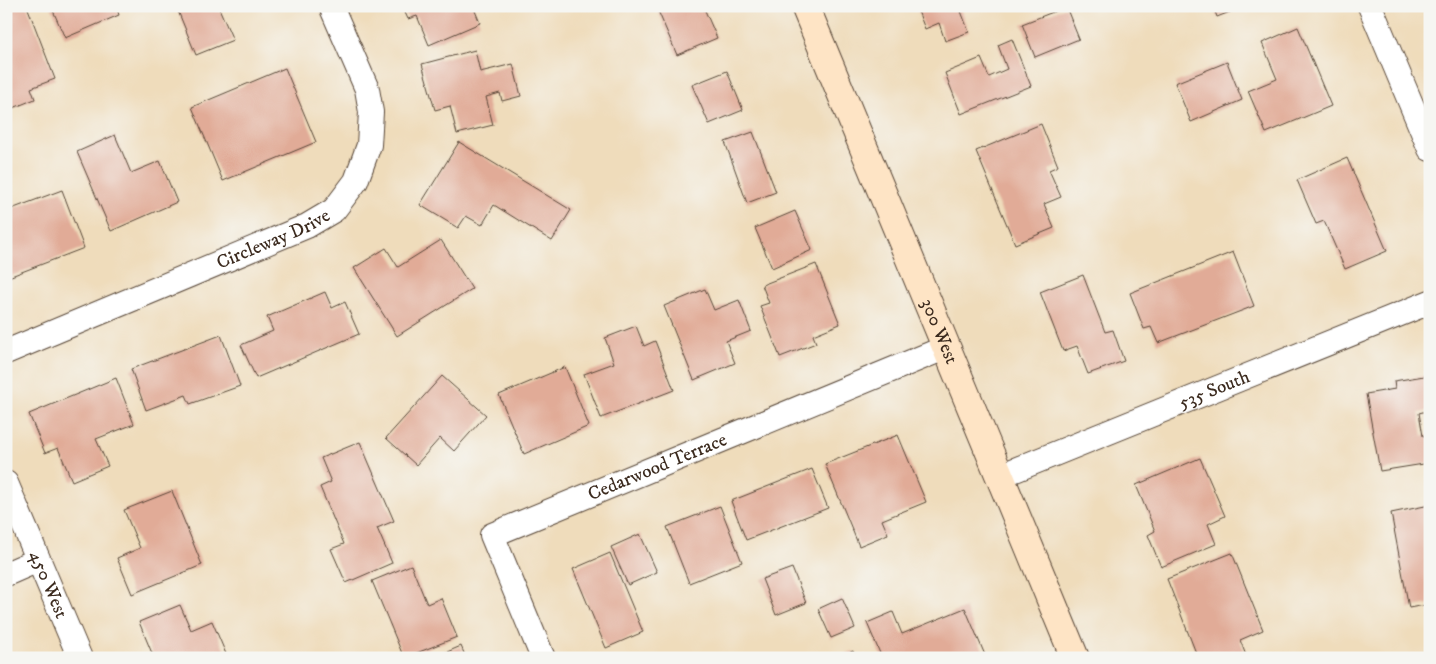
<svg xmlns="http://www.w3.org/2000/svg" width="1436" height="664" viewBox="0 0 1436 664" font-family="'IM FELL DW Pica',serif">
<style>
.building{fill:#e1ab97}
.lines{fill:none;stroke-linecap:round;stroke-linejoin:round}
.street-casing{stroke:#564536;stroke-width:26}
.secondary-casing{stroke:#564536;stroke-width:30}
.street{stroke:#fff;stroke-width:24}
.secondary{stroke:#fee4c5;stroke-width:28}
.labels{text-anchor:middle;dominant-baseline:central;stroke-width:5;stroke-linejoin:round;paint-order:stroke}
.street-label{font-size:19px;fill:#3b2a1e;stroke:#f6f6f2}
</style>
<rect width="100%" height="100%" fill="#f6f6f2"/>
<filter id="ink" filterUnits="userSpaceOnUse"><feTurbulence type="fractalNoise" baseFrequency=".02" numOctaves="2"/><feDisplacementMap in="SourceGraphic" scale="10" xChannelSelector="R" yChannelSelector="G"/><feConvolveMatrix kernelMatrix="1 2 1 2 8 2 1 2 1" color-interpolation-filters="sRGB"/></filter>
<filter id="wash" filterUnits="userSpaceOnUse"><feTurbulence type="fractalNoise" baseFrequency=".0096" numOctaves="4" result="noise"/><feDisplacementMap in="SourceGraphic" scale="20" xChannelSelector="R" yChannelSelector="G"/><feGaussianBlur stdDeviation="1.12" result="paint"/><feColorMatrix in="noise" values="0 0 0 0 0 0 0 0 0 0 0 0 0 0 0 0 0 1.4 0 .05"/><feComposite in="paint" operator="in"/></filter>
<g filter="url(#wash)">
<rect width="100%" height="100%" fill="#efdcbb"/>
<g id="blocks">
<g class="building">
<polygon points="6,6 27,6 55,79 31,88 35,99 6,111"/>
<polygon points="51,6 116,6 119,15 65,38"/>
<polygon points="176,6 218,6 233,40 196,55"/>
<polygon points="402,6 473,6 480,23 429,45 417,16 408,19"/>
<polygon points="656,6 703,6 717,38 677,55"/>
<polygon points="916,6 959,6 969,32 945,41 939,23 925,29"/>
<polygon points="1213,6 1245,6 1217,17"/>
<polygon points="1066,7 1079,39 1035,57 1022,24"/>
<polygon points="1298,27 1331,106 1266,133 1248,91 1277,79 1262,43"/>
<polygon points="1012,39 1031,86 961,114 945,73 981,58 989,77 1007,69 998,45"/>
<polygon points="475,50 480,72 513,64 521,96 502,101 500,93 486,97 493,125 457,134 450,106 435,110 422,64"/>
<polygon points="1227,62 1242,100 1191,122 1175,83"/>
<polygon points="285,68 316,142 223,181 192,107"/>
<polygon points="727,71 743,110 709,124 692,85"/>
<polygon points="1041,124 1058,166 1049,170 1061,197 1044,204 1054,228 1015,244 976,151"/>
<polygon points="753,132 776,192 747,203 725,142"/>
<polygon points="115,135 131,173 160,161 177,202 111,231 77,152"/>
<polygon points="459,142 571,210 552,241 494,205 482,225 466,216 458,228 420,205"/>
<polygon points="1347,158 1387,251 1345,269 1324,221 1316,224 1297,180"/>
<polygon points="62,190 84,248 6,278 6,211"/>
<polygon points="795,211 812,250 772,268 755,228"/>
<polygon points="441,240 472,289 397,336 354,268 386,248 398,267"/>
<polygon points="1233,252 1254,306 1158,343 1151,327 1144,329 1130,293"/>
<polygon points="816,264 840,324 813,335 816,343 780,357 760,306 769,303 762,285"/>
<polygon points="1083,275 1105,332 1113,330 1124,361 1088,374 1077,346 1063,351 1040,292"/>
<polygon points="705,289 714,310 739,300 751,331 726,341 735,363 694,380 664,306"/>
<polygon points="325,292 332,308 345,302 359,334 256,378 241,345 273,331 267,317"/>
<polygon points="636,326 644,346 655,341 674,390 601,418 584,374 614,363 605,338"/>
<polygon points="221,335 240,386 190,404 186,395 146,410 131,369"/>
<polygon points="565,367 589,426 524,454 499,395"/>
<polygon points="1430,375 1430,410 1419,413 1423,436 1430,435 1430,463 1380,471 1366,394 1395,389 1394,381"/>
<polygon points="442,376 486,415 454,451 440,438 416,465 386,438"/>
<polygon points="116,378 134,424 96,439 108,466 72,481 58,448 45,453 29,414"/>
<polygon points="898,435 926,502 882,520 888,534 859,546 825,464"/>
<polygon points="360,442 394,521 377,528 392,563 346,583 331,549 344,544 320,487 331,482 321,458"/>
<polygon points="1200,458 1225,516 1208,524 1216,544 1161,567 1148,535 1155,531 1136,485"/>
<polygon points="812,469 828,508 746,540 731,501"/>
<polygon points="172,491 202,565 132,594 117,558 140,548 124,510"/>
<polygon points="1430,505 1430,604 1409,608 1391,513"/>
<polygon points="720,506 742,562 689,583 667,527"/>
<polygon points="640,534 657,572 628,585 611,547"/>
<polygon points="610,553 643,632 606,648 573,569"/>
<polygon points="1232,553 1263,630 1240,640 1247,658 1198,658 1167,579"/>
<polygon points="411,565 427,604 441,598 457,637 404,658 372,581"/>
<polygon points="792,568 806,603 776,615 762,579"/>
<polygon points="842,598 855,628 831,638 818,609"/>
<polygon points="180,605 191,630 212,621 226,654 218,658 154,658 139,622"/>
<polygon points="965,608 985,655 979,658 882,658 867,623 893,612 902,634"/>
<polygon points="461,646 466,658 433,658"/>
<polygon points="853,651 856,658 837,658"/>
</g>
</g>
</g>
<g filter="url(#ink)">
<use href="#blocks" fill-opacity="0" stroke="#564536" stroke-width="1"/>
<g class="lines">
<defs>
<g id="street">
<polyline points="1370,6 1430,149"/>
<path id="s1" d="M6,352L307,226L334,210L356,181L369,145L371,112L367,89L331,6"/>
<path id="s2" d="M1000,476L1430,302"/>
<path id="s3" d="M6,483L80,658"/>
<polyline points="6,574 38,560"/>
<path id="s4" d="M543,658L492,535L947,347"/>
</g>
<g id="secondary">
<path id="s5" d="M805,6L1075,658"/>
</g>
</defs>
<use href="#street" class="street-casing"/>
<use href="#secondary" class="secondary-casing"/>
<use href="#street" class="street"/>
<use href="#secondary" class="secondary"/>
</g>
</g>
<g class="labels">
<g class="street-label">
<text stroke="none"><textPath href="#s1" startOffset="290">Circleway Drive</textPath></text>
<text stroke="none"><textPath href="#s5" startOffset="352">300 West</textPath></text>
<text stroke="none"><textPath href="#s2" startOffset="231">535 South</textPath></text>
<text stroke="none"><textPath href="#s4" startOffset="312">Cedarwood Terrace</textPath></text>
<text stroke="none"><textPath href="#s3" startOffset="110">450 West</textPath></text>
</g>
</g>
<rect width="1436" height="664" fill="none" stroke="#f6f6f2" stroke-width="25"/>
</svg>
